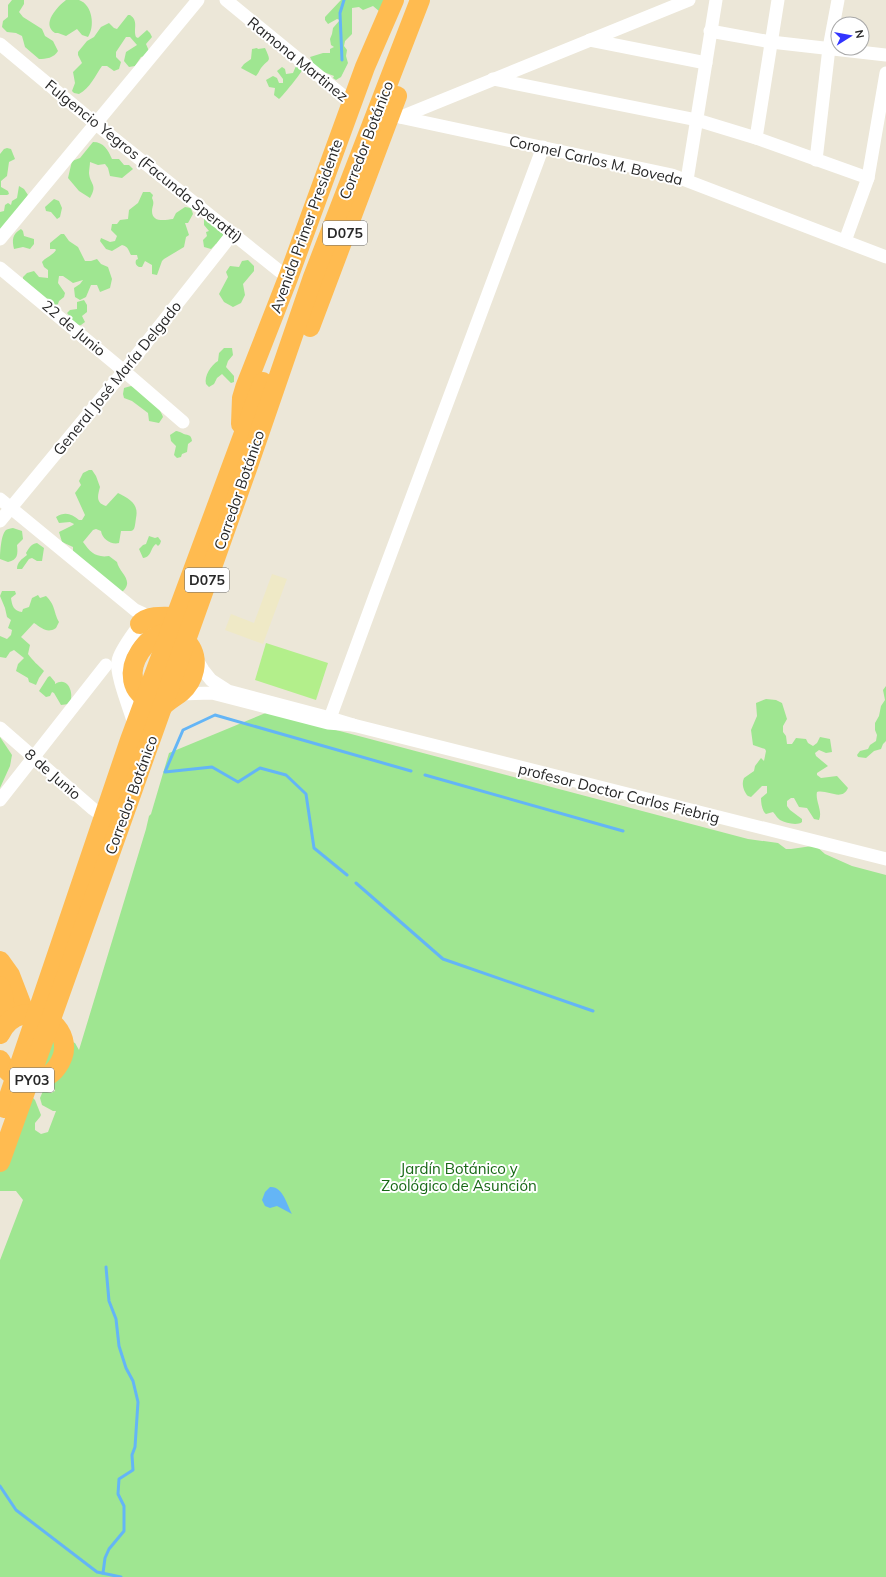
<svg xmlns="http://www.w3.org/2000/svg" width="886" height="1577" viewBox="0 0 886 1577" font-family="Mulish,sans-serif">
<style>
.education{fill:#efe9c6}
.green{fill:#9fe691}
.pitch{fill:#b3ef8b}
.water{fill:#64b5f6}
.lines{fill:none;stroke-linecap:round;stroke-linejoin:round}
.stream{stroke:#64b5f6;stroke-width:3}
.minor{stroke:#fff;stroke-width:13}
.highway{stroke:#ffbb50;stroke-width:20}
.labels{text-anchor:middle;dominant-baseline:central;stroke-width:4;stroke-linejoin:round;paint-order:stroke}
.shield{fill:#fff;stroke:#686868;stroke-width:1}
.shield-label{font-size:14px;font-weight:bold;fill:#282828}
.street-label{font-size:15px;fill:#282828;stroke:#fff}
.park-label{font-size:15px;fill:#176815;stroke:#fff}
</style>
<rect width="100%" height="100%" fill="#ece7d8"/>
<polygon class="education" points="272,574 287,579 263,644 225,630 231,614 254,623"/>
<g class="green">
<path d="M12,0H24V4L19,12L23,17L42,29L45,36L53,41L58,51C54,58 46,59 39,59L25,47L22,36L16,33L7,32L2,27L3,21L8,17V5Z"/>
<path d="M66,0C70,0 76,0 79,0C93,5 95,27 88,37L82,35L77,29L66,36L58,33H55C41,24 57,7 66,0Z"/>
<polygon points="341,0 387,0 379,11 373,6 363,10 359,7 352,8 352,34 345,41 344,46 347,50 346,56 348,63 341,77 336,80 333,78 334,76 316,69 310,57 323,53 330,53 330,49 334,47 331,45 330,39 332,34 333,28 340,20 337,19 328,24 325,20 325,17"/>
<path d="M128,15H130C139,21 133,29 136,37L138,38L147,30L150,33L152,37L146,44L149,51L145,56L141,57L135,66L129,67L124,61L126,52L137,45L130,37H126L116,52V57L121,62L119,69L114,71L107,66H102C95,76 90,88 79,94L74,93L72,91L75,83L73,72L82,63L78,55V52L87,41L94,37L101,27L109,23L114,28L117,29Z"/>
<path d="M257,48L258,49L265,48C272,63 269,58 261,68C259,71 258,74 256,76L241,68L244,64L251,59L252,49Z"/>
<path d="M296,66H300L303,69C301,73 283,96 279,99L274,95L275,88L269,87L266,80L273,76L277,78L279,83H283V79L277,71L282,67L285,69L286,74L293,73Z"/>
<path d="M93,142C104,142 108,150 112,159H119L124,165H129L133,169L122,178L110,176L108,168L105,164L98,165L90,162C90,165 89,170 89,173C90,185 98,184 90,198L79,191L68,178L72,161L80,158Z"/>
<polygon points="7,148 11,149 15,159 9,162 7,176 1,181 1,187 8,191 9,194 7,195 0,195 0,154 4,149"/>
<polygon points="19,186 24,189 28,195 0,234 0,212 4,211 5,205 8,203 11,205 12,201 17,198"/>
<path d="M143,192H150L153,195L152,198C155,204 152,206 152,211C152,223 165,220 173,219L176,213L185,207L191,208L193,214L188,223H185L189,235L186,237L184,247L164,259L162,261L157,275L152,274V265L145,261L142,267H139C136,265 135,264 136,260L138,259L137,255H131C128,250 129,247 122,245L112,251L106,249L100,241L101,238L110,242L115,241L117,236L111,230L112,224H117L120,220L128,219L129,210L138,203Z"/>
<polygon points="54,199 59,201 62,208 60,217 57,219 51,212 46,211 45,207"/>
<polygon points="204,218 226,228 221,244 216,244 211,249 204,247 203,240 207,236 206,232 209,231 204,225"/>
<path d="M21,229L23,231L24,236L34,239V244L30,249L23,247L14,249C12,240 12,234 21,229Z"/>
<path d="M61,234H64L69,241L78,247L85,261H91L97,259L101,264L108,267L112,279L110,288L100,292L97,285H91L86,297L80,300L75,297L74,288L80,284L83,280L73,283L63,276H59L58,283L65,293L64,297L59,301L58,304L52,307L23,281V277L27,273L34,271L39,277L48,278V270L44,267L42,262C46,257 52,256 56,250L55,249H50V243Z"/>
<polygon points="248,260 254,266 254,271 243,284 245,295 241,303 233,307 224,302 219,294 228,277 226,272 230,266 239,267 242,261"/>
<polygon points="84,300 87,305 87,312 82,316 85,322 81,325 76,326 72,322 72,319 67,313 70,310 77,309 77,302"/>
<path d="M224,348H232L233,355L228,361L226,367L234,376V382L231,383L222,374L217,378L214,384L209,387L206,384C204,376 211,365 218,361L219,353Z"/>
<path d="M131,386C142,389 160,406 163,417L159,423L149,421L148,413L132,401L124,398L123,394L124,388Z"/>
<path d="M176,431C178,431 180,432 182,433C187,436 191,433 192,441L188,444L187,452L182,454L181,457L177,458L174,455L176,446L171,441L170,435Z"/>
<path d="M89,470H92L96,476L100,487C98,495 95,503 106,506L118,493C130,499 139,504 136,518C134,533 135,531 121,531L119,543C111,545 102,539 101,531L96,529L93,530L83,542C90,552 96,558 109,556L117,562C119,573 136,581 121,593L73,552V547L62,542L59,532L73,525L74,524L70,522L59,523L56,517C65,511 72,514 79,520H82L85,515L75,493L81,485L79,481L83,473Z"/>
<path d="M13,528L22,531L23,539L17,545C18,554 18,560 8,562L0,559C0,553 1,534 6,530C8,529 11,528 13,528Z"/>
<path d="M149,536L155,538L158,537L161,541L160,544L158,546L156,544C150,548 152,557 143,558L139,549L143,545L146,544Z"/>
<path d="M37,543L44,548L42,561H37L32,558L29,559L22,569H17C17,562 22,559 27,555L26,553C29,548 31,544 37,543Z"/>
<path d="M2,591H15L16,594L11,598C12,606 14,611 22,612L23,609L29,607L32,598L38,595L40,598L46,596C56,606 53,611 59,622L56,628C47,634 42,628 34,623L21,637L30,645L28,654C33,661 38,665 44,671L39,678L36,685L29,682L28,678L16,671L18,664L24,658L14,650L10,652L6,658L0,657V636L7,639L11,635L12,630L8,628L11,620L7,617L5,608L0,596Z"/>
<path d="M50,676L55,682V684C69,675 75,696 69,704L61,705L54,693L52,692L50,696L46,697L39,691L48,677Z"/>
<polygon points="886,686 886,741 883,744 881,749 874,751 866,758 858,757 857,755 860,751 868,749 870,745 876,741 877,735 875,730 875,723 879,716 881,706 885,700 883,690"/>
<path d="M766,699L776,700L782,703L787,719L783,726V732L786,736L787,744H792L796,738L806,739L808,743L813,746L817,743L820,737L830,739L832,752L826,753L819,750L815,753L816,756L828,766L817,773V775L821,778L837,776L848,788C842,802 827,789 817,792C815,801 823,811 819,820L814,819L807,808L799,807L794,798H791L787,801V806L790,810L802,819V822C797,826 786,823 780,820C777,818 776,815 773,812L766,814C762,811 761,803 761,798L767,793V786H762L751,797L748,796C744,792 741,784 744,778L754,771L755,766L761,758L764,761L766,751L765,749L753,745L751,730L757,716L756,703Z"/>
<polygon points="268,712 748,839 778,843 786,849 791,849 812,846 817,847 825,854 852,866 886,875 886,1577 0,1577 0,1260 23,1200 16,1191 0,1191 0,1171 33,1098 35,1100 41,1115 40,1117 35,1123 35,1130 41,1134 48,1132 56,1111 53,1111 42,1105 40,1098 43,1091 51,1093 55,1091 53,1084 39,1079 52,1042 70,1041 75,1043 79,1050 146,829 149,816 151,814 169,753"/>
<polygon points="0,737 12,755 10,766 0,788"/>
</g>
<polygon class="pitch" points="266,643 328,663 316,700 255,680"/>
<path class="water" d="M270,1187C283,1186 287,1205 292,1214L277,1206L270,1208L265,1206L262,1200L265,1192Z"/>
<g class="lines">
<g class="stream">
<polyline points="342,60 340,13 344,0"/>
<polyline points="425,775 623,831"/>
<polyline points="347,875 314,848 306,794 286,775 260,768 238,782 212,767 165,772 183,730 215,715 411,771"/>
<polyline points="356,883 443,959 593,1011"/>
<polyline points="0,1486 16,1510 97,1572 121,1577"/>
<polyline points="103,1573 105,1558 109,1549 124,1531 124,1506 118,1494 119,1479 133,1470 132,1455 135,1447 138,1402 133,1381 126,1368 119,1346 116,1319 109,1301 106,1267"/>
</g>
<g class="minor">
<polyline points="226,0 352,103"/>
<polyline points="710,31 771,42 886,55"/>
<polyline points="590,40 706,63"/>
<polyline points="0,44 96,124 288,278"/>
<polyline points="493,79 697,120 756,138 868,178"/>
<polyline points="390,115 672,175 886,257"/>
<polyline points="401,117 689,0"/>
<polyline points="756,138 778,0"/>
<polyline points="816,160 829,48 838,0"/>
<polyline points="687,180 716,0"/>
<polyline points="0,239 198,0"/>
<polyline points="845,241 868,178 886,73"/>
<polyline points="0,268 124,371 183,422"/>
<polyline points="0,499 135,610 152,618"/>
<polyline points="0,521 124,371 233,233"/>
<polyline points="179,694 212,693 328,723 353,725 330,718 228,691 211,680 203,670 195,657"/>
<polyline points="330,718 376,593 543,147"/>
<polyline points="353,725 886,859"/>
<path d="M135,727C131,712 115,674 118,661C120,650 134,633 140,624"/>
<polyline points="0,728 93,809 107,819"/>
<polyline points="0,800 106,665"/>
</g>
<g class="highway">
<polyline points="310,327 397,96"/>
<polyline points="241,424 242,398 245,388 288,278 365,67 394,0"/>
<path d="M140,624C150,613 172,618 185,617"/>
<path d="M155,701C101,686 158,603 189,645C200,660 194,681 181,692C175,697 167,701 162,707"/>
<polyline points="0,961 10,975 25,1014"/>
<path d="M0,986C6,1001 5,1018 0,1033"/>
<path d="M0,1034C22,989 85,1029 57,1067C51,1076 41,1080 31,1080C17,1081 6,1072 0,1060"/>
<polyline points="5,1108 130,740 263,382"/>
<polyline points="0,1162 248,466 313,277 420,0"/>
</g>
</g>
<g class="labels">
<g class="shield">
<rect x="323" y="221" width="44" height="24" rx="3"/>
<rect x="185" y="568" width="44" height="24" rx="3"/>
<rect x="10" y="1068" width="44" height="24" rx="3"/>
</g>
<g class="shield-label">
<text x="345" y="233">D075</text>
<text x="207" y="580">D075</text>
<text x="32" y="1080">PY03</text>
</g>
<g class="street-label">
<text transform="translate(298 59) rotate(39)">Ramona Martinez</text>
<text transform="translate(366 140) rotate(-69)">Corredor Botánico</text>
<text transform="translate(596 160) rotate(13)">Coronel Carlos M. Boveda</text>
<text transform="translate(144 161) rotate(39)">Fulgencio Yegros (Facunda Speratti)</text>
<text transform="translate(306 226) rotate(-70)">Avenida Primer Presidente</text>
<text transform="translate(74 328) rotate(40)">22 de Junio</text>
<text transform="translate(117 378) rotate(-51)">General José María Delgado</text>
<text transform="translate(239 490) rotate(-71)">Corredor Botánico</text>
<text transform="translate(53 774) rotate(41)">8 de Junio</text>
<text transform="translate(619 793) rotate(14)">profesor Doctor Carlos Fiebrig</text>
<text transform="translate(131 795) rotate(-70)">Corredor Botánico</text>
</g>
<g class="park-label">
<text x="459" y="1168">Jardín Botánico y<tspan x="459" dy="17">Zoológico de Asunción</tspan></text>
</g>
</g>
<g transform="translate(850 36) rotate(79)"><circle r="19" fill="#ffffff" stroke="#a9a9a9"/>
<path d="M0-3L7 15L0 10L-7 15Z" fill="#3234ff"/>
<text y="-6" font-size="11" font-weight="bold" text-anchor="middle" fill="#282828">N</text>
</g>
</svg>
